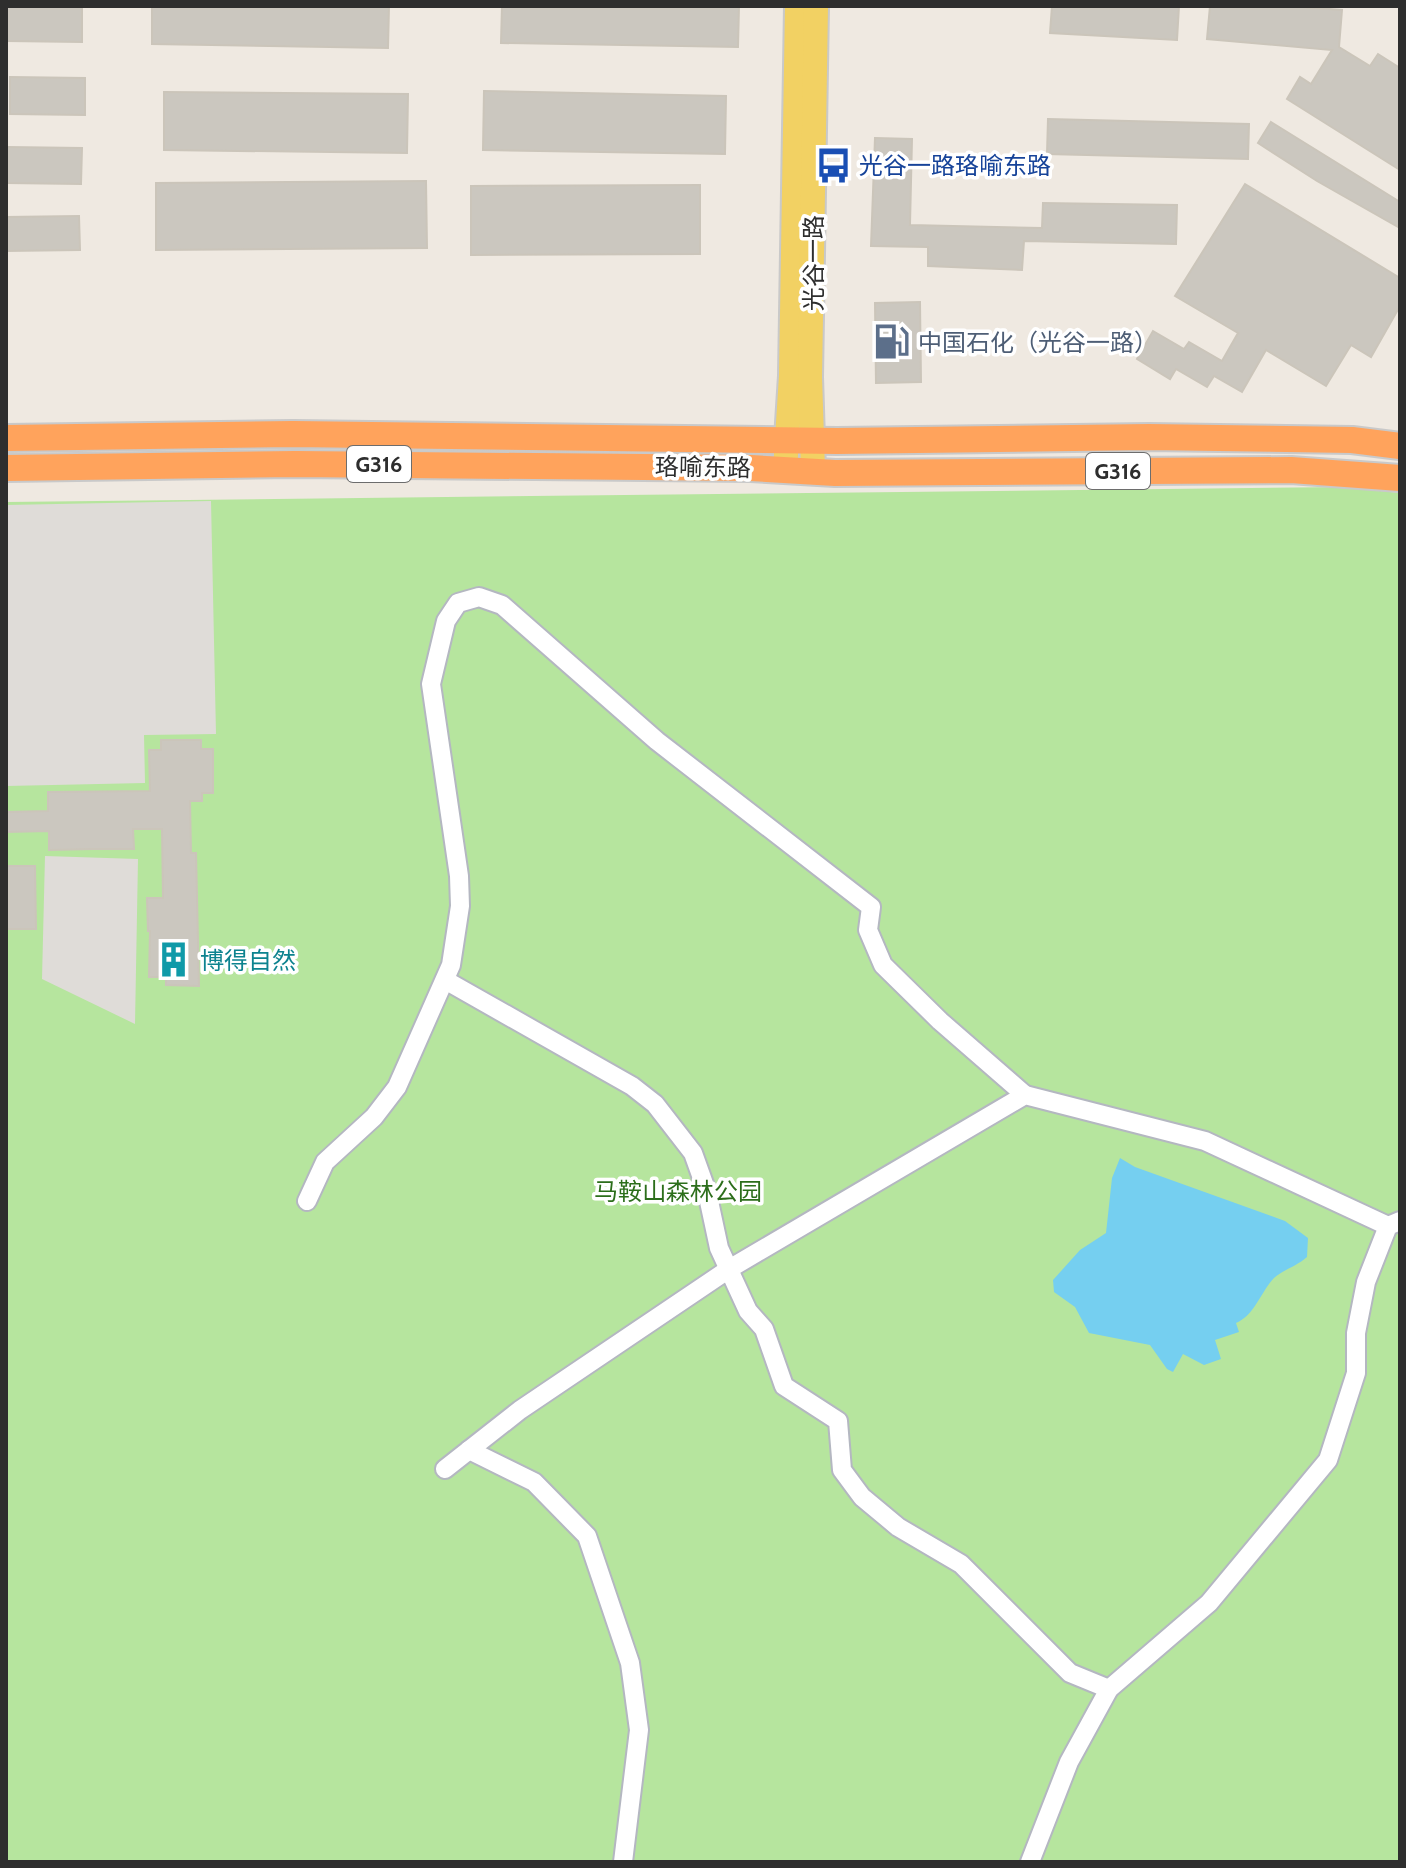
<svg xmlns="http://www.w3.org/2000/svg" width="1406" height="1868" viewBox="0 0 1406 1868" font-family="Cabin,'Noto Sans SC',sans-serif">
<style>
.green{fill:#b6e59e}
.plaza{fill:#dfdcd8}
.water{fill:#75cff0}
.building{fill:#cbc7bf;stroke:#cbc5ba;stroke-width:2}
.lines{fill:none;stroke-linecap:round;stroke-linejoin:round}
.minor-casing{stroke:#b4b7c1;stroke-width:22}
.major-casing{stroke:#c9c9c9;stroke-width:28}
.highway-casing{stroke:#c9c9c9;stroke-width:30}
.minor{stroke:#fff;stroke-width:18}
.major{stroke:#f2d163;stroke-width:24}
.highway{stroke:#ffa35c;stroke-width:26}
.labels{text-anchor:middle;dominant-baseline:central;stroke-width:7;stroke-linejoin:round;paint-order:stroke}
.shield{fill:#fff;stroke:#6d6d6d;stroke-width:2}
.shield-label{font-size:22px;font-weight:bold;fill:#2e2e2e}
.transit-label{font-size:24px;fill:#164399;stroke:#fff;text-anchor:start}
.street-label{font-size:24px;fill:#2e2e2e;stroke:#fff}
.service-label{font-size:24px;fill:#4e5e75;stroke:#fff;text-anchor:start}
.culture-label{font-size:24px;fill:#0d838f;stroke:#fff;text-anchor:start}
.park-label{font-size:24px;fill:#2c6e1b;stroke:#fff}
</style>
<rect width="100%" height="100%" fill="#efe9e1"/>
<polygon class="green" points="1343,487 1400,493 1400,1862 6,1862 6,502"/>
<g class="plaza">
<polygon points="211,501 216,734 144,735 145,783 6,786 6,505"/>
<polygon points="45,856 138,859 135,1024 42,979"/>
</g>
<path class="water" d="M1120,1158L1135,1167L1285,1221L1308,1238L1307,1257C1297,1266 1283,1270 1274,1278C1260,1293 1255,1315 1236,1323L1239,1332L1215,1340L1221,1359L1204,1365L1183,1354L1173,1372L1167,1369L1150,1345L1089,1333L1075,1307L1054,1292L1053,1280L1080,1250L1106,1233L1112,1178Z"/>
<g class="building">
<polygon points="7,6 82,6 82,42 7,41"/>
<polygon points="152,6 389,6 388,48 152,44"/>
<polygon points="502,6 739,6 738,47 501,43"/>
<polygon points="1052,6 1179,6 1177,40 1050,33"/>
<polygon points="1210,6 1289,6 1342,10 1339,47 1370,66 1378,54 1400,68 1400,170 1287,99 1300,77 1311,84 1332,50 1207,39"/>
<polygon points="10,77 85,78 85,115 10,114"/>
<polygon points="484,91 726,96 725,154 483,150"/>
<polygon points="164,92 408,94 407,153 164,150"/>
<polygon points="1048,119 1249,124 1248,159 1047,154"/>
<polygon points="1271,122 1400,202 1400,228 1317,181 1258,143"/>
<polygon points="875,138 912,139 910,225 1042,228 1043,203 1177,205 1176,244 1024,241 1022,270 928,266 928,247 871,246"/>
<polygon points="7,147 82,148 81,184 7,183"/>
<polygon points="426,181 427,248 156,250 156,183"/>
<polygon points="1245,184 1400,278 1400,306 1371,357 1351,345 1326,386 1266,350 1242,392 1214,376 1207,387 1176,369 1170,379 1137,359 1153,331 1184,349 1189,342 1222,361 1238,333 1175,296"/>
<polygon points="700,185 700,254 471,255 471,186"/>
<polygon points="79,216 80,250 6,251 6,217"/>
<polygon points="920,302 921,382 876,383 875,303"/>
<polygon points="161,740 201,740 201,749 213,749 213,793 202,793 202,801 190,801 191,853 196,853 199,986 166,985 166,977 149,977 150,931 148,931 147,898 163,898 162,829 133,829 134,849 92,849 49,850 49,831 6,832 6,812 48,811 48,792 150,791 149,750 161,750"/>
<polygon points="6,866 35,866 36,929 6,929"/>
</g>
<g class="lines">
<defs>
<g id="minor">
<polyline points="445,980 632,1086 655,1104 693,1153 707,1192 719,1248 748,1311 764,1329 784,1386 838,1421 842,1470 862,1497 898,1527 961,1564 1070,1673 1109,1689"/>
<polyline points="307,1201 325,1162 374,1117 397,1087 451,965 460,906 459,876 431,684 446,621 458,603 479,597 502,605 657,741 871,907 868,930 883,965 940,1021 1025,1095"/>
<polyline points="469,1450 534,1482 587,1536 630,1663 639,1730 623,1862"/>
<polyline points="445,1469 520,1410 729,1269 1025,1095 1205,1141 1388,1226"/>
<polyline points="1030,1862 1069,1762 1109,1689 1209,1603 1328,1460 1356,1373 1356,1333 1366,1282 1388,1226 1400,1221"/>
</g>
<g id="major">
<polyline points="785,470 791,376 797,6"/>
<polyline points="813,471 810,377 816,6"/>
</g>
<g id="highway">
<polyline points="6,438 293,434 837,441 1149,437 1352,440 1400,446"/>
<polyline points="6,468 295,464 751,468 835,473 1291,470 1400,478"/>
</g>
</defs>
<use href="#minor" class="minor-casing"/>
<use href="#major" class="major-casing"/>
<use href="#highway" class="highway-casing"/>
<use href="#minor" class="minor"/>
<use href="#major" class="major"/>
<use href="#highway" class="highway"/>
</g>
<defs>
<symbol id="bus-bare" viewBox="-9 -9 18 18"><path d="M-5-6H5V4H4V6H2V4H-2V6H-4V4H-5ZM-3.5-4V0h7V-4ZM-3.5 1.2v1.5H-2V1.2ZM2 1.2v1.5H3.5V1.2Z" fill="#1a4fb4" stroke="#fff" stroke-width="2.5" paint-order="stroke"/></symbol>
<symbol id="fuel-bare" viewBox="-9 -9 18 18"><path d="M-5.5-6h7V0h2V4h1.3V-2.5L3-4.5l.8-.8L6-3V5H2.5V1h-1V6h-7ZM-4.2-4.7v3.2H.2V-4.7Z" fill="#5c6f8a" stroke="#fff" stroke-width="2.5" paint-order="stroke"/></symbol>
<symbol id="building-bare" viewBox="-9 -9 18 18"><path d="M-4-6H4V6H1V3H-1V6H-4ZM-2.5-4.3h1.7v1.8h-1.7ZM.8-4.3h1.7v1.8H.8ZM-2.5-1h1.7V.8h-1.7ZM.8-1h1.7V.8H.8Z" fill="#0f9aa8" stroke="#fff" stroke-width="2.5" paint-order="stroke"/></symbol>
</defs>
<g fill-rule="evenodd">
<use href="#bus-bare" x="808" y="140" width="51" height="51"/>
<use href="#fuel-bare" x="866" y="316" width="51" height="51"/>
<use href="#building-bare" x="148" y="934" width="51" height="51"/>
</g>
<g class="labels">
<g class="shield">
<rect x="347" y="446" width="64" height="36" rx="6"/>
<rect x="1086" y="453" width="64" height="36" rx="6"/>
</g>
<g class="shield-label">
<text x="379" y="464">G316</text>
<text x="1118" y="471">G316</text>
</g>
<g class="transit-label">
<text x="859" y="165">光谷一路珞喻东路</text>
</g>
<g class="street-label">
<text transform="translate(813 263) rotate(-90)">光谷一路</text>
<text transform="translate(703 467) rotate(1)">珞喻东路</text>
</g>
<g class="service-label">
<text x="918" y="342">中国石化（光谷一路）</text>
</g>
<g class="culture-label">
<text x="200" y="960">博得自然</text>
</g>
<g class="park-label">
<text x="678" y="1191">马鞍山森林公园</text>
</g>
</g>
<rect width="1406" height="1868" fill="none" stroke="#2e2e2e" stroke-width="16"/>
</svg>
